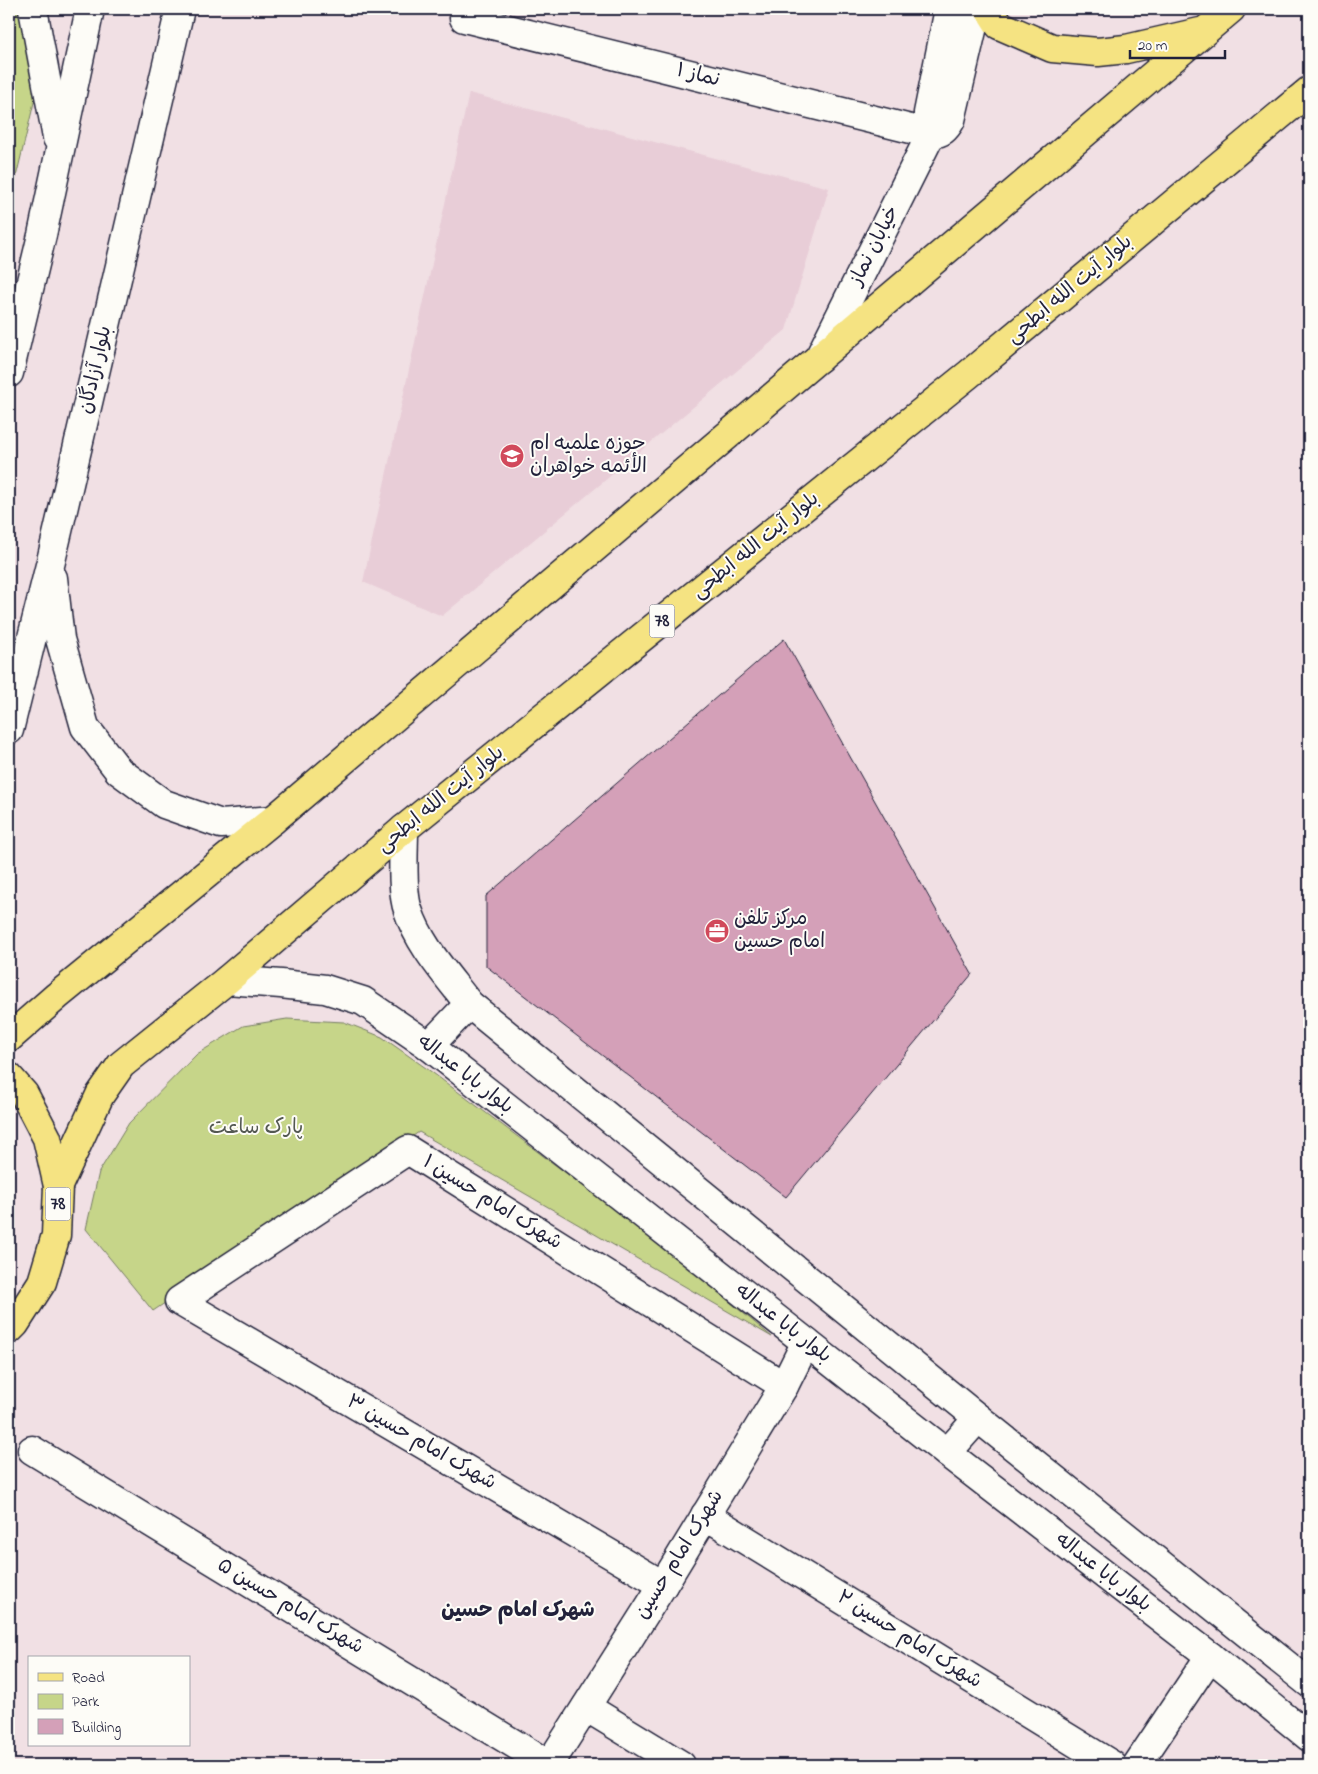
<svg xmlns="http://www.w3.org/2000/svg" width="1318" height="1774" viewBox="0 0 1318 1774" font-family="'Indie Flower','Playpen Sans Arabic',sans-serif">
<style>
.built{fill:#e8cdd7}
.green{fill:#c6d589;stroke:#747c62}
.building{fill:#d4a0b8;stroke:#22223b}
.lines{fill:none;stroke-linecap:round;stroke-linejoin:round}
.street-casing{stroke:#22223b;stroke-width:31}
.secondary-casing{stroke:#22223b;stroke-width:31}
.primary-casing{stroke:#22223b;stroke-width:31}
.street{stroke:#fdfcf7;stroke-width:28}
.secondary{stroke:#fdfcf7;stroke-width:28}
.primary{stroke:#f5e382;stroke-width:28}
.labels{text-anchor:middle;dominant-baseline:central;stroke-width:4;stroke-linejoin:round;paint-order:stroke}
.shield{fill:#fdfcf7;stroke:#646373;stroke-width:1}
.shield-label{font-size:19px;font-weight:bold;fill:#22223b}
.street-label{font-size:20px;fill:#22223b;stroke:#fdfcf7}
.poi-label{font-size:20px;fill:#22223b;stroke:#fdfcf7;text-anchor:start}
.park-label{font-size:20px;fill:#535852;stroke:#fdfcf7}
.neighbourhood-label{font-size:21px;font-weight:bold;fill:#22223b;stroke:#fdfcf7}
</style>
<rect width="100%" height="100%" fill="#f1e0e4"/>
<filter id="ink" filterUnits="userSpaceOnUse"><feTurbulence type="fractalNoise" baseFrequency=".02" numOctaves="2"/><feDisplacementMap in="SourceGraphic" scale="10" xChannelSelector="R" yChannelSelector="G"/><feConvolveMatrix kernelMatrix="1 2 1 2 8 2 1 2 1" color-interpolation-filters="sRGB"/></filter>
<g filter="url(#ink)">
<polygon class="built" points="469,93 829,188 786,330 442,616 363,582"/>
<g class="green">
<polygon points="9,9 29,9 52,28 9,206"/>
<polygon points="287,1019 344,1022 382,1037 433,1073 659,1243 772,1337 419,1132 153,1311 86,1229 99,1172 129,1123 197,1054 243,1026"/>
</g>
<polygon class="building" points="784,639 972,974 786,1197 486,966 486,896"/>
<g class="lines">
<defs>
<g id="street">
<polyline points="464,18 931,134"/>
<polyline points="32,1450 549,1765"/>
<polyline points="705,1515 1112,1765"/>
<polyline points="663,1585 179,1301 408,1150 784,1386"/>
<polyline points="586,1707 681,1765"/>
<polyline points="549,1765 663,1585 784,1386 806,1342"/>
<polyline points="1137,1765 1210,1656"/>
</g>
<g id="secondary">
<polyline points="33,9 57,138"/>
<path d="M931,134C942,133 946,129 951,120L977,9"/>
<polyline points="931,134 928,127 928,113 949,9"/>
<polyline points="819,358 931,134"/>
<polyline points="9,373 42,235 90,9"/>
<polyline points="53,578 60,639 85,727 119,771 164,804 221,824 273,820"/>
<polyline points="9,730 51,561 180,9"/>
<path d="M404,829C404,851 401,891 408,910C419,945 447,975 469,1004L978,1418L1309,1683"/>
<polyline points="227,980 281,984 325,989 363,1001 429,1046 947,1453 1210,1656 1309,1737"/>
<polyline points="429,1046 469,1004"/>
<polyline points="947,1453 978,1418"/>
</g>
<g id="primary">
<polyline points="989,9 999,25 1052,48 1098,52 1126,49 1200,32"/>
<polyline points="9,1038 57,996 273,820 1231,9"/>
<polyline points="9,1077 24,1094 47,1138 58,1186 56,1235 42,1282 15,1324 9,1330"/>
<polyline points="58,1186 100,1095 121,1065 227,980 404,829 969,374 1309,91"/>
</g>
</defs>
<use href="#street" class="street-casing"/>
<use href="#secondary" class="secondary-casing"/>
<use href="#primary" class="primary-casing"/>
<use href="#street" class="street"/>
<use href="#secondary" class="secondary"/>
<use href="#primary" class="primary"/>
</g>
</g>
<defs>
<symbol id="university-disc" viewBox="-11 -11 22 22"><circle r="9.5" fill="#d1495b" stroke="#fdfcf7"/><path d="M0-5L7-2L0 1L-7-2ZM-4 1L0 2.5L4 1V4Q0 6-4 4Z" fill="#fff"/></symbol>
<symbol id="office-disc" viewBox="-11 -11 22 22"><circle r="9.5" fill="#d1495b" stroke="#fdfcf7"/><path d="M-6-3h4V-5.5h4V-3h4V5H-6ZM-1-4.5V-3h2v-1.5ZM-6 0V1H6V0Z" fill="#fff"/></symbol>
</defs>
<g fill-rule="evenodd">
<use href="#university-disc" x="498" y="442" width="28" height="28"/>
<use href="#office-disc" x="703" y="917" width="28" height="28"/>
</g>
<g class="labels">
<g class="shield">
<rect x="649.5" y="604.5" width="25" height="33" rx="4"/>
<rect x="45.5" y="1187.5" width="25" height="33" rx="4"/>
</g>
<g class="shield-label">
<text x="662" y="621">78</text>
<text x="58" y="1204">78</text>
</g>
<g class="street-label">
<text transform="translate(698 76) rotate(14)">نماز ۱</text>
<text transform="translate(875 246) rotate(-63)">خیابان نماز</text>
<text transform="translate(1070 290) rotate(-40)">بلوار آیت الله ابطحی</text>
<text transform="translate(96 370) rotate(-77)">بلوار آزادگان</text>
<text transform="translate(756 546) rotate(-39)">بلوار آیت الله ابطحی</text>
<text transform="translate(441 800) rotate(-39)">بلوار آیت الله ابطحی</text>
<text transform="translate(465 1075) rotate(38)">بلوار بابا عبداله</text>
<text transform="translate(492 1203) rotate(32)">شهرک امام حسین ۱</text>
<text transform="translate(783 1324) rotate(38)">بلوار بابا عبداله</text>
<text transform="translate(421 1443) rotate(30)">شهرک امام حسین ۳</text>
<text transform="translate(680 1555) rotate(-58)">شهرک امام حسین</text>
<text transform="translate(1103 1573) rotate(38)">بلوار بابا عبداله</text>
<text transform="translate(290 1607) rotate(31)">شهرک امام حسین ۵</text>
<text transform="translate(909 1640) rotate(32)">شهرک امام حسین ۲</text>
</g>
<g class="poi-label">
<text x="530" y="444">حوزه علمیه ام<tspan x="530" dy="23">الأئمه خواهران</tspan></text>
<text x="734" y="919">مرکز تلفن<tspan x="734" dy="23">امام حسین</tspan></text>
</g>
<g class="park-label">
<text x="256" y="1128">پارک ساعت</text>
</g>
<g class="neighbourhood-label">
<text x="518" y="1611">شهرک امام حسین</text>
</g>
</g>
<rect width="1318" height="1774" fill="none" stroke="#fdfcf7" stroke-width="30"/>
<rect x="15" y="15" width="1288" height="1744" fill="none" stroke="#22223b" stroke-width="2" filter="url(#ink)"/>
<rect x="28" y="1656" width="162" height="90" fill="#fdfcf7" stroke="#a5a5ac"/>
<rect x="38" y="1673" width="25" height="8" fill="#f5e382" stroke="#a5a5ac"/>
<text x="72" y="1682" font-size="15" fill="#22223b">Road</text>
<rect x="38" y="1694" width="25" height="15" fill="#c6d589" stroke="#a5a5ac"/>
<text x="72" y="1706" font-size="15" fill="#22223b">Park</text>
<rect x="38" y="1719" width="25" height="15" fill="#d4a0b8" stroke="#a5a5ac"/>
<text x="72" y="1732" font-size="15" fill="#22223b">Building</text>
<path d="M1130 50v8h95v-8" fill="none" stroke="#22223b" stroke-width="2.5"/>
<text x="1138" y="50" font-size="15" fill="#22223b" stroke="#fdfcf7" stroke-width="4" paint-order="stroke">20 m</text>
</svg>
